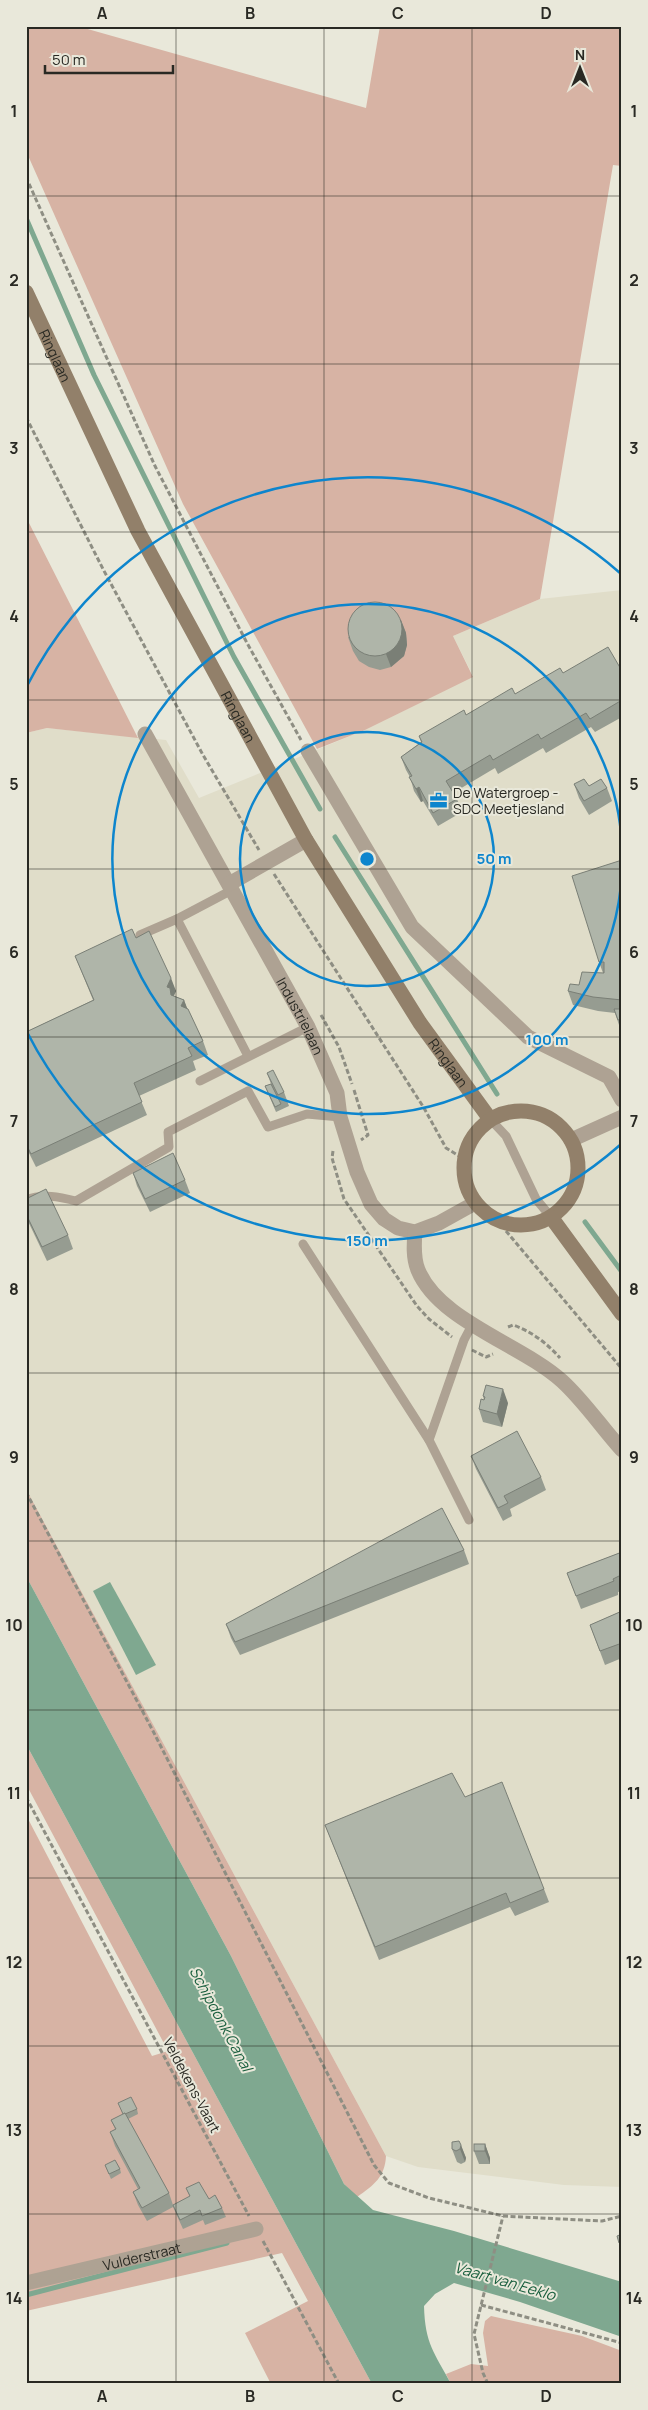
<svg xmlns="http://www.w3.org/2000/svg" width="648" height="2410" viewBox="0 0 648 2410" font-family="Manrope,sans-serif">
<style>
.built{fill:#e0ddc9}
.green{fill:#d7b3a4}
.water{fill:#7fa890}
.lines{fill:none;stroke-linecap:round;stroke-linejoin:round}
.stream{stroke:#7fa890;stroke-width:5}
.path{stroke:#8e8e83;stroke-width:3;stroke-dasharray:5 2.5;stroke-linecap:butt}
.lane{stroke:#aea293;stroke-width:9}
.street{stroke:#aea293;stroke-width:15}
.secondary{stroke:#92806a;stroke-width:15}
.wall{fill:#969c91}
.shaded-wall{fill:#7a7f76}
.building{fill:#afb5a9;stroke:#7a7f76}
.grid{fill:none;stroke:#292923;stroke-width:1;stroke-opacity:0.55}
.ring{fill:none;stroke:#0d85cd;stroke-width:2.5}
.labels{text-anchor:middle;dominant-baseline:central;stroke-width:4;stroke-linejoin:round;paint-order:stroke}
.street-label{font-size:14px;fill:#292923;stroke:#e9e8da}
.poi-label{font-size:14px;fill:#292923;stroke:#e9e8da;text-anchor:start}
.water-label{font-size:15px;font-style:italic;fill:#185e3d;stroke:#e9e8da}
.centre{fill:#0d85cd;stroke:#e9e8da;stroke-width:2.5}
.ring-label{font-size:15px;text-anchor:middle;font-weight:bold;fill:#0d85cd;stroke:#e9e8da;stroke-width:4;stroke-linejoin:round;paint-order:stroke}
.neatline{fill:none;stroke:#292923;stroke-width:2}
.grid-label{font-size:16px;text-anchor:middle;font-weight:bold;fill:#292923}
</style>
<rect width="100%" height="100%" fill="#e9e8da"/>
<polygon class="built" points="622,590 622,2187 564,2185 418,2167 386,2156 26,1489 26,733 47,728 166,740 199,798 365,730 473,676 453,636 540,599"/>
<g class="green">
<polygon points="26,26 77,26 366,108 380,26 622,26 622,166 613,165 540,599 453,636 473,677 365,730 317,749 183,504 26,151"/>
<polygon points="26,517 28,521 138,738 47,728 26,733"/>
<path d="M26,1489L386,2156C385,2177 374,2185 357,2197L344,2184L231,1956L26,1576Z"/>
<polygon points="26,1744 372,2384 271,2384 245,2333 308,2301 282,2253 26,2311 26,1815 152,2056 168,2051 26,1784"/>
<polygon points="491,2316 582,2336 622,2351 622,2384 451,2384 446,2374 471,2364 488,2366 483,2333 485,2321"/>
</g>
<g class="water">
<path d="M26,1576L231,1956L344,2184L373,2210L454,2231L622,2282V2337L520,2302L454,2283L435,2294L424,2306C425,2344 434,2352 451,2384H372L26,1744Z"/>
<polygon points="110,1582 156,1665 136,1675 93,1591"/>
</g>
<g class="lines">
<g class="stream">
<polyline points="26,218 94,375 234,657 320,809"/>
<polyline points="335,837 497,1094"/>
<polyline points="585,1222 622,1272"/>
<polyline points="26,2295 227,2243"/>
</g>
<g class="path">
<polyline points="26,177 155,466 247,643 301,740"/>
<polyline points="26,417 103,569 203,755 259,850"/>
<polyline points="274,874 424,1108 446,1148 464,1159"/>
<polyline points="321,1015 339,1047 352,1084"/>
<polyline points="354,1090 368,1135 361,1140"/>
<polyline points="333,1151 332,1158 344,1199 417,1306 429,1319 452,1337"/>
<polyline points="506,1231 622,1369"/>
<path d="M508,1327L513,1325C531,1331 548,1344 560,1358"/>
<polyline points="472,1350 486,1357 493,1354"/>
<polyline points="26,1492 153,1731 374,2165 389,2183 429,2198 503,2216 602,2221 622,2216"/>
<polyline points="26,1797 249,2216"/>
<polyline points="263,2241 339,2384"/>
<polyline points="481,2305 622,2343"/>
<polyline points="488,2384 483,2373 474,2334 503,2216"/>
</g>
<g class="lane">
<polyline points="177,919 232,890"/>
<polyline points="140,935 177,919 248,1056"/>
<polyline points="200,1081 308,1027"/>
<polyline points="490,1119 506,1136 536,1199 551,1217"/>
<path d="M26,1200C43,1193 60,1197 76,1201L169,1147L168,1132L248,1091L268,1127L307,1114L340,1117"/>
<polyline points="303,1244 429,1440"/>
<polyline points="469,1520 429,1440 464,1340 472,1325"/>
</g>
<g class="street">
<path id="s1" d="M145,734L308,1027L337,1093L340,1117L357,1172L371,1204L384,1219L398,1228L415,1232L439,1223L475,1203"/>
<polyline points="308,751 412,927 528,1037 609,1077 622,1100"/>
<polyline points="229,884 306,840"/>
<polyline points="571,1140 622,1117"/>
<path d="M415,1232C414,1244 413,1258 418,1270C439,1321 521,1344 562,1381C584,1401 602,1428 622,1450"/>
<path id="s2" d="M26,2283L256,2229"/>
</g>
<g class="secondary">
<path id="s3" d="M26,292L138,531L306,840L420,1023L490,1119"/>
<circle cx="521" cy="1168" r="57"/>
<polyline points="551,1217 622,1314"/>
</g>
</g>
<g class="wall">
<polygon points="401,620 406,633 407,645 404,656 391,667 380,670 369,667 359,661 353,651 348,637"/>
<polygon points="622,671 622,717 595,732 591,727 546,753 543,748 498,774 495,768 453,793 457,799 462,812 438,826 423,801 421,802 414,791 410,777 406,770 401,757 421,742 419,736 563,673"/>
<polygon points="574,784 607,788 612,801 589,815 579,798"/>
<polygon points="622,860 622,1024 619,1025 615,1013 598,1011 573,1005 568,991 579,985 603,973 599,962"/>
<polygon points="136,938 176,991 174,996 184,1000 187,1009 203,1041 208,1055 193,1061 196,1070 139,1096 147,1115 36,1167 26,1147 26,1032 93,1000 75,956"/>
<polygon points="267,1073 284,1092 289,1106 276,1112 265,1086 271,1084"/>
<polygon points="133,1173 185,1180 190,1193 150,1212 137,1186"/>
<polygon points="26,1199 68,1235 73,1249 47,1261 26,1217"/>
<polygon points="483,1396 508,1403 502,1427 483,1422 479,1409 484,1400"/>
<polygon points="471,1456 541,1477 546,1490 510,1509 512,1516 503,1521 476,1469"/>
<polygon points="464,1550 469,1564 240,1655 231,1638 226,1624"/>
<polygon points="622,1552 622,1591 618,1592 618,1595 581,1609 567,1573"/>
<polygon points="622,1611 622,1658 605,1665 590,1625"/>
<polygon points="465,1797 544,1889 549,1902 515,1916 510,1907 379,1960 325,1825"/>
<polygon points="137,2109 138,2114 128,2119 169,2193 173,2205 190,2197 186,2188 209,2199 222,2208 226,2217 205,2225 203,2220 183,2229 173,2207 147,2221 138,2205 133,2192 138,2189 115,2146 110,2132 115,2129 111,2120"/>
<polygon points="459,2141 466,2158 465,2162 461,2164 457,2162 452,2149"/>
<polygon points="485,2144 490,2158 490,2164 479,2164 474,2151"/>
<polygon points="105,2165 120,2169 121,2173 111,2179"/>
<polygon points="622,2234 622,2250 619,2243"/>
</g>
<g class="shaded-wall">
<polygon points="401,620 406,633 407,645 404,656 391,667 386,654"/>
<polygon points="419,787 423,801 421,802 416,789"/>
<polygon points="171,978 176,991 173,997 175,1001 167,987"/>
<polygon points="184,1000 189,1013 181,1006"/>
<polygon points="503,1389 508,1403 502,1427 497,1414"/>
<polygon points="485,2144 490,2158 490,2164 485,2151"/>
<polygon points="461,2145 466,2158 465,2162 460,2149"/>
</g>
<g class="building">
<circle cx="375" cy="629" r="27"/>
<polygon points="608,647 622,671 622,700 590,719 586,713 541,739 538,734 493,760 490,755 446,781 457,799 433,813 419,787 416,789 409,777 412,776 401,757 422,742 419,736 464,710 466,715 512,688 515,694 560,668 563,673"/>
<polygon points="584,779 589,786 601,779 607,788 584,801 574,784"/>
<polygon points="622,860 622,1000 593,997 568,991 570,984 579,985 582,972 604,973 604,962 599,962 572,876"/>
<polygon points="132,929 136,938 149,931 171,978 167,987 170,988 171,995 184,1000 181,1006 188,1009 203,1041 188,1048 192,1056 134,1083 142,1102 31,1154 26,1144 26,1032 94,1000 75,956"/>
<polygon points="614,1009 622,1009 622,1019 618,1020"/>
<polygon points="273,1070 284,1092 278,1095 267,1073"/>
<polygon points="271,1084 281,1104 275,1107 265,1086"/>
<polygon points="173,1153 185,1180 145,1199 133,1173"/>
<polygon points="46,1189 68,1235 42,1247 26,1214 26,1199"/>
<polygon points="486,1385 503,1389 497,1414 479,1409 481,1399 484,1400 485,1397 483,1396"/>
<polygon points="517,1431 541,1477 504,1496 508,1503 498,1508 471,1456"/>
<polygon points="442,1508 464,1550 235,1642 226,1624"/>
<polygon points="622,1552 622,1578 620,1578 619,1576 613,1579 614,1581 576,1596 567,1573"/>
<polygon points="622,1611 622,1643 600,1651 590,1625"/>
<polygon points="452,1773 465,1797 502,1782 544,1889 510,1903 506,1893 375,1947 325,1825"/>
<polygon points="131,2097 137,2109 125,2114 125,2113 123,2114 118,2103"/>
<polygon points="125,2113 169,2193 142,2208 133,2192 140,2188 110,2132 116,2129 111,2120"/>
<polygon points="459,2141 461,2145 460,2149 456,2151 452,2149 452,2142"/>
<rect x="474" y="2144" width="11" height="7"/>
<polygon points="115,2160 120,2169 109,2174 105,2165"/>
<polygon points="199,2182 209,2199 215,2195 222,2208 202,2216 200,2210 180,2220 173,2205 190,2196 186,2188"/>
<polygon points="622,2234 622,2242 619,2243 617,2236"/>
</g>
<path class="grid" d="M176,26V2384M324,26V2384M472,26V2384M26,196H622M26,364H622M26,532H622M26,700H622M26,869H622M26,1037H622M26,1205H622M26,1373H622M26,1541H622M26,1710H622M26,1878H622M26,2046H622M26,2214H622"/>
<g class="ring">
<circle cx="367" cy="859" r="127"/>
<path d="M622 872A255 255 0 1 1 622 846"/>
<path d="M620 1145A382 382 0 0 1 27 1032M27 686A382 382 0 0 1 620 573"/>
</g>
<defs>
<symbol id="office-bare" viewBox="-9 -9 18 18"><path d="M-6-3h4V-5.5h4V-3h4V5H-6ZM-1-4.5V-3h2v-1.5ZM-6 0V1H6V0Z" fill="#0d85cd" stroke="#e9e8da" stroke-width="2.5" paint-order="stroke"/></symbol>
</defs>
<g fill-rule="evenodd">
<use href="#office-bare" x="426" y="788" width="25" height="25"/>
</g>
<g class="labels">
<g class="street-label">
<text stroke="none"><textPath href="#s3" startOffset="70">Ringlaan</textPath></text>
<text stroke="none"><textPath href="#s3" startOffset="475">Ringlaan</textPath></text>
<text stroke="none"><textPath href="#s1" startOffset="322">Industrielaan</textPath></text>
<text stroke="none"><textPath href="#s3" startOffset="880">Ringlaan</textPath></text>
<text transform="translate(192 2085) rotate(62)">Veldekens-Vaart</text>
<text stroke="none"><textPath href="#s2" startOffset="119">Vulderstraat</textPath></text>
</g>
<g class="poi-label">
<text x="453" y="792">De Watergroep -<tspan x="453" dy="16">SDC Meetjesland</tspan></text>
</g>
<g class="water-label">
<text transform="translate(221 2019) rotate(62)">Schipdonk Canal</text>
<text transform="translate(505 2281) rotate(16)">Vaart van Eeklo</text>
</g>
</g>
<circle cx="367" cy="859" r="8" class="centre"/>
<g class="ring-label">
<text x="494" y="864">50 m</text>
<text x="547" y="1045">100 m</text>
<text x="367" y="1246">150 m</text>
</g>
<rect width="648" height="2410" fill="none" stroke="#e9e8da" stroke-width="55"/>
<g transform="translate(580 68)" stroke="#e9e8da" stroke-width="4" paint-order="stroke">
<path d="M0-4L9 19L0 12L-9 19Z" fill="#292923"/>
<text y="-8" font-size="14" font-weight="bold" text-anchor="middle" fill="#292923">N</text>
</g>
<path d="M45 65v8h128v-8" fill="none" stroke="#292923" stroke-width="2.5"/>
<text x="52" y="65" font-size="15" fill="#292923" stroke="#e9e8da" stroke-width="4" paint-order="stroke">50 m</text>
<rect x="28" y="28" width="592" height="2354" class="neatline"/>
<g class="grid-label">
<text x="102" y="19">A</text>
<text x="250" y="19">B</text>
<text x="398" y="19">C</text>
<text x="546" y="19">D</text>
<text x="14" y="117">1</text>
<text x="634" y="117">1</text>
<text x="14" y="286">2</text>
<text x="634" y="286">2</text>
<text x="14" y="454">3</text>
<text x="634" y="454">3</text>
<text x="14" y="622">4</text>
<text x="634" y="622">4</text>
<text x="14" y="790">5</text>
<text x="634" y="790">5</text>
<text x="14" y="958">6</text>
<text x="634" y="958">6</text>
<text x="14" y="1127">7</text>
<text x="634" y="1127">7</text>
<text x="14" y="1295">8</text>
<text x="634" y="1295">8</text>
<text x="14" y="1463">9</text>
<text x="634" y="1463">9</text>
<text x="14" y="1631">10</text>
<text x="634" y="1631">10</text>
<text x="14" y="1799">11</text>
<text x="634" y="1799">11</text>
<text x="14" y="1968">12</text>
<text x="634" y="1968">12</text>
<text x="14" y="2136">13</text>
<text x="634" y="2136">13</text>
<text x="14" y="2304">14</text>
<text x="634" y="2304">14</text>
<text x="102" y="2402">A</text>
<text x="250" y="2402">B</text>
<text x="398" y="2402">C</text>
<text x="546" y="2402">D</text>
</g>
</svg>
